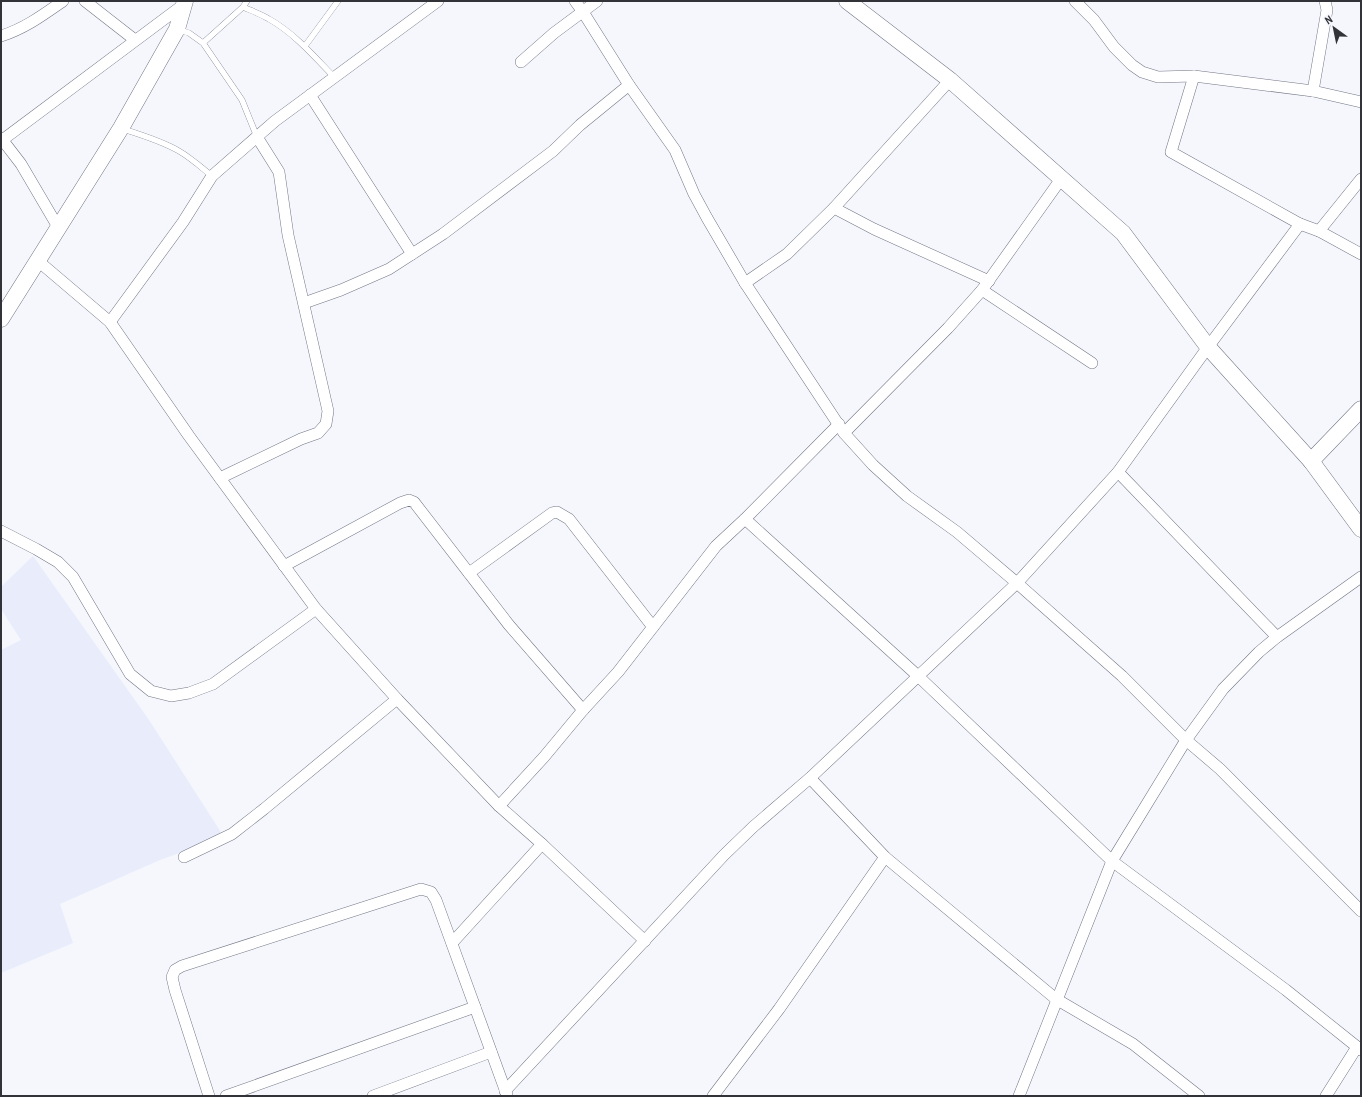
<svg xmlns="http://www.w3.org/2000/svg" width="1362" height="1097" viewBox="0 0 1362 1097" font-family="'Archivo Narrow',sans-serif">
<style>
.built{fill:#e9edfb}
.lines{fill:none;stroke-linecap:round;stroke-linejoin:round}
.lane-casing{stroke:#727685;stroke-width:6}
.street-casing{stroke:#727685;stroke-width:12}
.secondary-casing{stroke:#727685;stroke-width:17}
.lane{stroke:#fff;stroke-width:5.5}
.street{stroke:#fff;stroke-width:11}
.secondary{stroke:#fff;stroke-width:16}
</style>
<rect width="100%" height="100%" fill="#f5f7fd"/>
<polygon class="built" points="33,556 149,720 224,837 160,860 60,904 73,943 1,973 1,650 21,640 1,609 1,587"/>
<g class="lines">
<defs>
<g id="lane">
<path d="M243,7C252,11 261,14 269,19C294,33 314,56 334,77"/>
<polyline points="179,30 189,33 203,43 242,100 257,137"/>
<polyline points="203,43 243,7 247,1"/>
<polyline points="305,46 338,1"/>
<path d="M123,129C142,135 162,141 179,151C191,158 201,167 212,176"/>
</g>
<g id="street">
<polyline points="85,1 135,40"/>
<polyline points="575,1 583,12 629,85 675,150 694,194 707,218 745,283 844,433 873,465 907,496 957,532 1017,583 1122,676 1186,740 1220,769 1361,911"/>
<polyline points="1075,1 1094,20 1114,47 1132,65 1142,72 1158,77 1194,76 1313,91 1361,102"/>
<path d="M1,36C24,29 43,15 63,1"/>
<polyline points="521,62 554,33 597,1"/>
<polyline points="1194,76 1171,152 1300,224 1319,231 1361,254"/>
<polyline points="1313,91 1327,10 1325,1"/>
<polyline points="310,95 412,254"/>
<polyline points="1,138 21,164 58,227"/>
<polyline points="1,141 183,5"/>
<polyline points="834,208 874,229 989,281"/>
<polyline points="1319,231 1361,179"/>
<polyline points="37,260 110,322 189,436 316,609 397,699 499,806 542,844 645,941"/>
<polyline points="745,283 787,254 834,208 950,80"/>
<polyline points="982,290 1092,363"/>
<polyline points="304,303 341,290 389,269 443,234 553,151 580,125 629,85"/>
<polyline points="110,322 183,222 212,176 275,121 438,1"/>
<polyline points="844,433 948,328 982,290 1061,179"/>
<polyline points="1118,472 1277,637"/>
<polyline points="220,478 301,439 318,433 326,424 328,411 288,235 279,172 257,137"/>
<polyline points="745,519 918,676 1112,861 1286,990 1361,1050"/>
<polyline points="1,531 36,549 58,562 73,577 130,674 151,691 171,696 189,693 213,684 316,609"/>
<polyline points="284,566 400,503 409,500 414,502 509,625 583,710"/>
<polyline points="469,573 552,513 557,512 569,519 653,627"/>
<polyline points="810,778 885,857 1056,999 1133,1044 1199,1096"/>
<polyline points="499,806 544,757 583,710 618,672 716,546 745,519 839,424"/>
<polyline points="184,857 232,834 264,809 397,699"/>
<polyline points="452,943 542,844"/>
<polyline points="505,1091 724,855 753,827 810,778 1017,583 1118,472 1208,347 1300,224"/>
<polyline points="209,1096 175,990 172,977 175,970 182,966 421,889 431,892 436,900 507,1095"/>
<polyline points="226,1096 475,1007"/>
<polyline points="373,1096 491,1052"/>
<polyline points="713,1096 779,1009 885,857"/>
<polyline points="1019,1096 1112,861 1186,740 1223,689 1259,652 1277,637 1361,577"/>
<polyline points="1326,1096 1357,1047"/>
</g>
<g id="secondary">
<polyline points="847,1 950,80 1123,233 1208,347 1311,461 1361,529"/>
<polyline points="1,319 121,128 177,29 185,1"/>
<polyline points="1311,461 1361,409"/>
</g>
</defs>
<use href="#lane" class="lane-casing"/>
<use href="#street" class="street-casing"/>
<use href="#secondary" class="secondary-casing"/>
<use href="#lane" class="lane"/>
<use href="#street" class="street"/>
<use href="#secondary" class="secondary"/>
</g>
<rect width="1362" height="1097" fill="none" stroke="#313339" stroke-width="4"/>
<g transform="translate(1334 28) rotate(327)" stroke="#f5f7fd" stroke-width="3" paint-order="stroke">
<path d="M0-3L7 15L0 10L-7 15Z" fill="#313339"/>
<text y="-6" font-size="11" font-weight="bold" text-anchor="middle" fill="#313339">N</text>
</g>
</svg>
